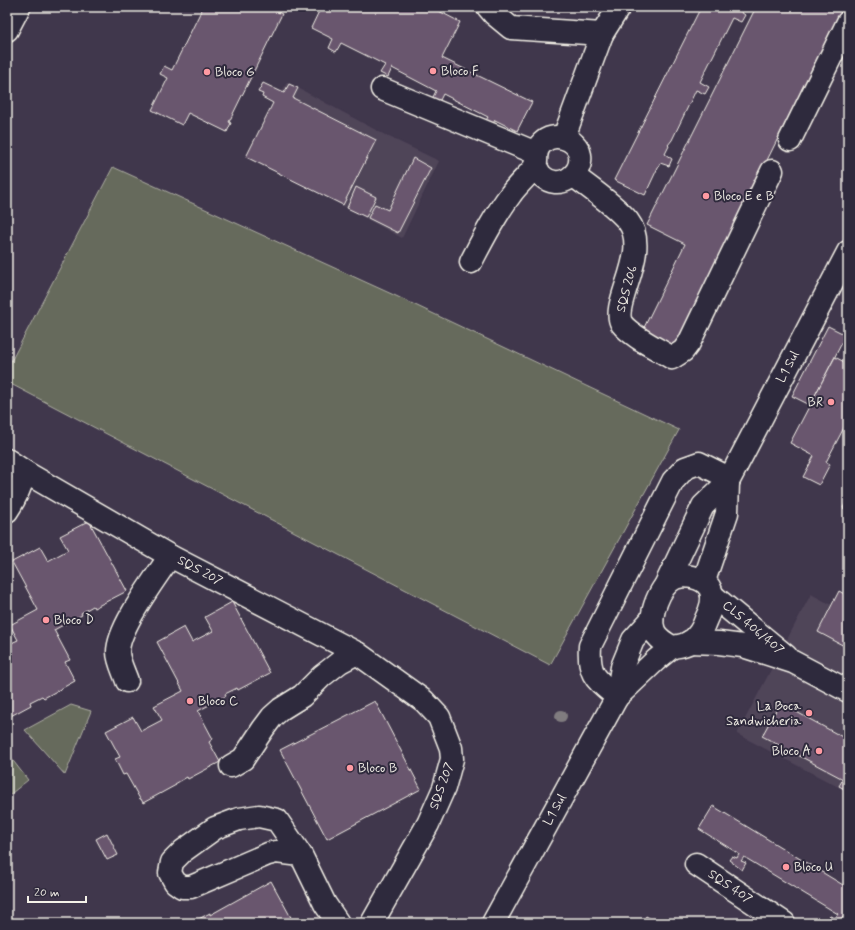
<svg xmlns="http://www.w3.org/2000/svg" width="855" height="930" viewBox="0 0 855 930" font-family="Mynerve,sans-serif">
<style>
.built{fill:#4f4459}
.green{fill:#666a5c;stroke:#adaea2}
.building{fill:#69566e;stroke:#f4f1e8}
.lines{fill:none;stroke-linecap:round;stroke-linejoin:round}
.minor-casing{stroke:#f4f1e8;stroke-width:25}
.major-casing{stroke:#f4f1e8;stroke-width:25}
.minor{stroke:#2f2a3d;stroke-width:22}
.major{stroke:#2f2a3d;stroke-width:22}
.tree{fill:#807c7f}
.poi-dot{fill:#ff9aa2;stroke:#2f2a3d;stroke-width:1.5}
.labels{text-anchor:middle;dominant-baseline:central;stroke-width:4;stroke-linejoin:round;paint-order:stroke}
.poi-label{font-size:13px;fill:#f4f1e8;stroke:#2f2a3d;text-anchor:start}
.street-label{font-size:13px;fill:#f4f1e8;stroke:#2f2a3d}
</style>
<rect width="100%" height="100%" fill="#40374c"/>
<filter id="ink" filterUnits="userSpaceOnUse"><feTurbulence type="fractalNoise" baseFrequency=".025" numOctaves="2"/><feDisplacementMap in="SourceGraphic" scale="8" xChannelSelector="R" yChannelSelector="G"/><feConvolveMatrix kernelMatrix="1 2 1 2 8 2 1 2 1" color-interpolation-filters="sRGB"/></filter>
<g filter="url(#ink)">
<g class="built">
<polygon points="287,82 385,135 439,161 402,238 247,154"/>
<polygon points="811,594 848,614 848,792 737,734"/>
</g>
<g class="green">
<polygon points="113,167 396,296 679,430 550,665 7,382 7,369"/>
<polygon points="71,705 91,711 65,775 25,730"/>
<polygon points="7,753 28,780 7,797"/>
</g>
<g class="building">
<polygon points="203,7 268,7 282,14 229,122 231,123 227,132 188,113 182,125 152,110 168,78 160,74 164,66 172,70"/>
<polygon points="321,7 431,7 460,22 442,58 532,102 517,131 495,120 490,129 483,125 488,117 443,94 439,102 432,99 436,91 392,68 388,77 380,73 385,65 341,43 336,52 329,48 333,39 311,28"/>
<polygon points="701,7 738,7 737,9 745,15 741,22 732,18 700,82 709,87 705,94 696,90 672,140 668,145 669,146 665,154 672,159 669,166 660,163 645,195 614,180"/>
<polygon points="756,7 843,7 665,366 633,350 685,244 647,225"/>
<polygon points="263,83 284,93 289,84 298,88 293,98 376,140 343,205 246,157 273,103 262,97 263,94 258,92"/>
<polygon points="413,158 431,168 398,233 368,218 375,204 388,210"/>
<polygon points="356,187 376,197 366,217 347,208"/>
<polygon points="828,326 846,335 810,405 792,396"/>
<polygon points="835,357 848,364 848,420 826,462 830,464 819,485 803,477 814,456 790,443"/>
<polygon points="848,498 848,510 843,508"/>
<polygon points="89,521 127,591 94,608 93,606 81,613 82,615 54,630 70,660 65,662 75,681 44,698 42,696 30,702 31,705 7,718 7,645 18,640 10,625 38,610 12,562 40,547 48,561 68,550 60,536"/>
<polygon points="839,591 848,596 848,648 818,632"/>
<polygon points="232,602 270,673 238,690 237,688 225,694 226,696 198,711 213,739 209,742 220,762 188,779 187,777 175,784 176,785 143,803 141,799 140,799 126,774 123,775 115,759 120,757 106,731 133,717 141,731 162,720 154,706 183,691 157,642 184,627 192,642 213,631 205,617"/>
<polygon points="375,701 421,789 327,839 280,750"/>
<polygon points="780,703 848,740 848,791 839,786 843,779 762,736"/>
<polygon points="713,806 848,888 848,920 842,917 840,920 845,923 832,923 827,920 830,916 835,918 838,914 744,857 741,861 746,863 742,870 729,860 732,856 737,858 739,854 699,829"/>
<polygon points="107,833 118,855 107,860 96,839"/>
<polygon points="271,881 294,923 191,923 210,913 210,915"/>
<polygon points="646,916 658,923 642,923"/>
</g>
<g class="lines">
<defs>
<g id="minor">
<polyline points="488,7 494,14 511,28 602,34 619,7"/>
<polyline points="382,89 536,153"/>
<polyline points="564,137 602,34"/>
<polyline points="790,140 848,22"/>
<path d="M574,176C590,188 616,206 628,221C652,252 609,305 622,324C631,336 658,349 672,358L683,351L689,343L772,171"/>
<path d="M471,262C483,239 495,215 511,194C517,185 530,174 535,166C538,160 533,152 542,143C553,131 577,138 580,155C583,176 558,191 542,176C539,173 537,168 535,165"/>
<polyline points="7,460 25,472 170,556 357,653 424,701 439,717 451,748 452,759 444,788 428,824 372,923"/>
<path d="M7,511C15,499 21,486 25,472"/>
<path d="M684,576C713,578 718,595 706,619C703,628 698,637 690,642C684,646 678,646 672,647C665,643 657,638 654,631C648,615 660,585 675,578C677,577 681,577 684,576Z"/>
<polyline points="704,581 727,513 728,482"/>
<polyline points="665,586 703,506 728,482 848,252"/>
<polyline points="712,595 786,656"/>
<polyline points="689,642 719,643 743,646 793,662 848,691"/>
<path d="M127,681C124,672 118,661 118,652C118,627 156,578 170,556"/>
<path d="M617,697C596,679 588,676 590,646L673,481L685,468L699,463L729,478"/>
<polyline points="617,697 622,667 633,640 652,619"/>
<polyline points="231,766 243,759 263,729 272,717 281,709 302,696 322,676 340,662 357,653"/>
<polyline points="301,855 276,852 268,854 191,887 182,887 175,882 170,873 172,862 183,851 215,828 239,819 259,816 277,820 301,855 325,904 338,923"/>
<polyline points="696,864 784,923"/>
<polyline points="493,923 617,697 656,660 672,647"/>
</g>
<polyline id="major" points="7,30 19,7"/>
</defs>
<use href="#minor" class="minor-casing"/>
<use href="#major" class="major-casing"/>
<use href="#minor" class="minor"/>
<use href="#major" class="major"/>
</g>
<circle class="tree" cx="561" cy="716" r="6"/>
</g>
<g class="poi-dot">
<circle cx="433" cy="71" r="4"/>
<circle cx="207" cy="72" r="4"/>
<circle cx="706" cy="196" r="4"/>
<circle cx="831" cy="402" r="4"/>
<circle cx="46" cy="620" r="4"/>
<circle cx="190" cy="701" r="4"/>
<circle cx="809" cy="713" r="4"/>
<circle cx="819" cy="751" r="4"/>
<circle cx="350" cy="768" r="4"/>
<circle cx="786" cy="867" r="4"/>
</g>
<g class="labels">
<g class="poi-label">
<text x="441" y="71">Bloco F</text>
<text x="215" y="72">Bloco G</text>
<text x="714" y="196">Bloco E e B</text>
<text x="823" y="402" text-anchor="end">BR</text>
<text x="54" y="620">Bloco D</text>
<text x="198" y="701">Bloco C</text>
<text x="801" y="706" text-anchor="end">La Boca<tspan x="801" dy="15">Sandwicheria</tspan></text>
<text x="811" y="751" text-anchor="end">Bloco A</text>
<text x="358" y="768">Bloco B</text>
<text x="794" y="867">Bloco U</text>
</g>
<g class="street-label">
<text transform="translate(627 289) rotate(-75)">SQS 206</text>
<text transform="translate(788 367) rotate(-62)">L1 Sul</text>
<text transform="translate(200 571) rotate(28)">SQS 207</text>
<text transform="translate(753 628) rotate(40)">CLS 406/407</text>
<text transform="translate(442 786) rotate(-70)">SQS 207</text>
<text transform="translate(555 810) rotate(-61)">L1 Sul</text>
<text transform="translate(730 887) rotate(34)">SQS 407</text>
</g>
</g>
<rect width="855" height="930" fill="none" stroke="#2f2a3d" stroke-width="24"/>
<rect x="12" y="12" width="831" height="906" fill="none" stroke="#f4f1e8" stroke-width="1.5" filter="url(#ink)"/>
<path d="M28 896v6h58v-6" fill="none" stroke="#f4f1e8" stroke-width="2"/>
<text x="34" y="896" font-size="12" fill="#f4f1e8" stroke="#2f2a3d" stroke-width="3" paint-order="stroke">20 m</text>
</svg>
